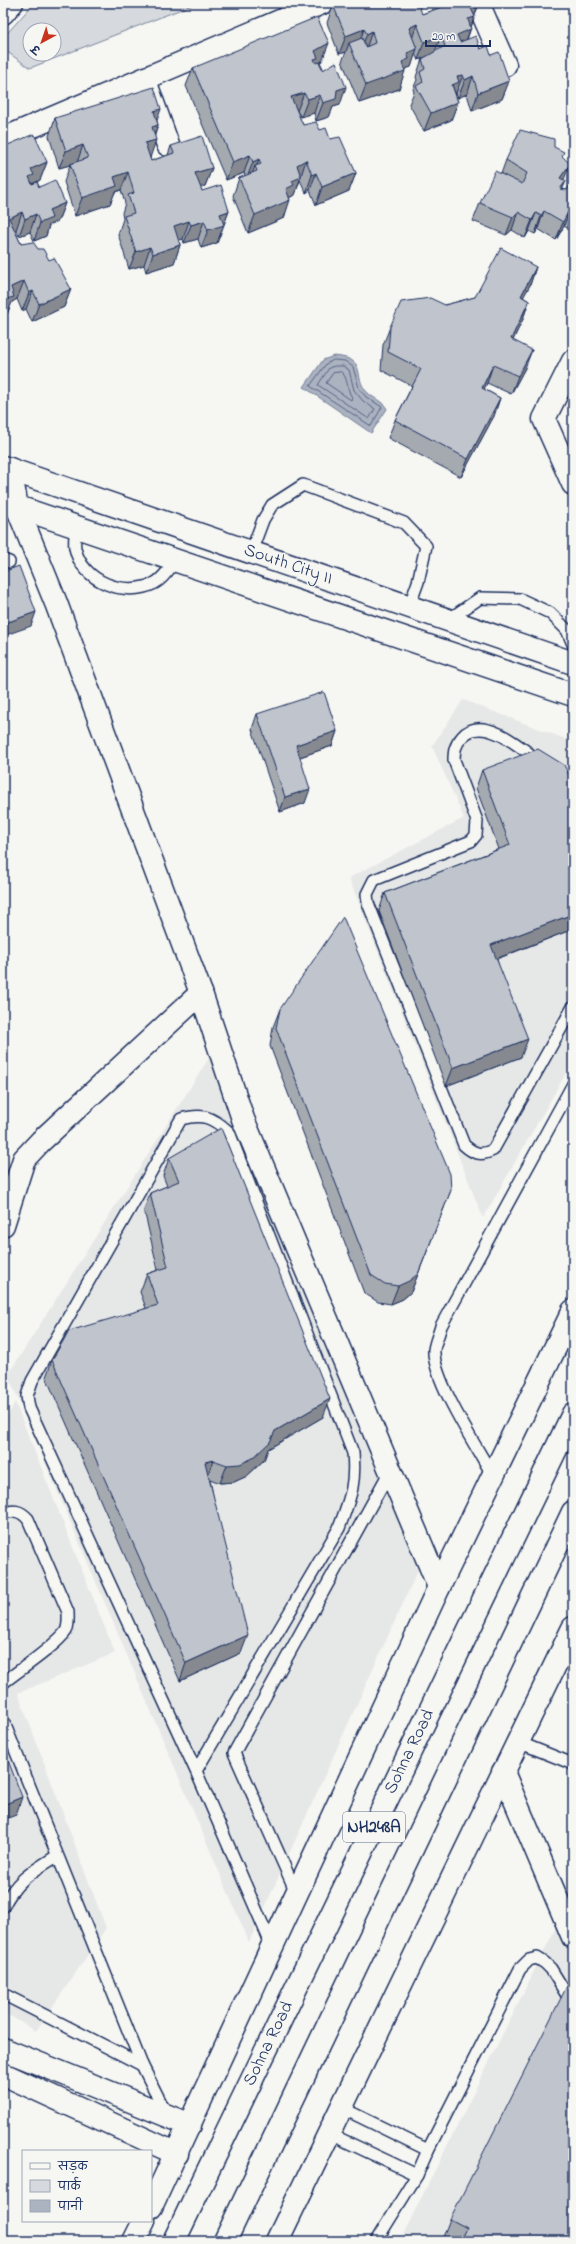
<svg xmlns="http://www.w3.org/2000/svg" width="576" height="2244" viewBox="0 0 576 2244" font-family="'Indie Flower','Playpen Sans Deva',sans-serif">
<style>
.built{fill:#e6e7e7}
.green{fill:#d6d9dd;stroke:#78849e;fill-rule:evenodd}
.water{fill:#abb2c0;stroke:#717e99}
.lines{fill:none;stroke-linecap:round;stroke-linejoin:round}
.shore{stroke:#556385;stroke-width:1}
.service-casing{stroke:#1b2f5e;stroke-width:14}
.minor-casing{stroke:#1b2f5e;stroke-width:25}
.secondary-casing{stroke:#1b2f5e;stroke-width:25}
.trunk-casing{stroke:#1b2f5e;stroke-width:25}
.service{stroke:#f6f6f2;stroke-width:11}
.minor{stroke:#f6f6f2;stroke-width:22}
.secondary{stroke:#f6f6f2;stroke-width:22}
.trunk{stroke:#f6f6f2;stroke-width:22}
.wall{fill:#a5a9b0;stroke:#1b2f5e}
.shaded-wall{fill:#868990;stroke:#1b2f5e}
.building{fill:#c0c4cd;stroke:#1b2f5e}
.labels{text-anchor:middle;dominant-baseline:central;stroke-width:3;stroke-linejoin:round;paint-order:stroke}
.shield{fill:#f6f6f2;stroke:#5d6b8a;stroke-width:1}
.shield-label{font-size:17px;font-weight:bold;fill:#1b2f5e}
.street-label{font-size:18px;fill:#1b2f5e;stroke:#f6f6f2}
</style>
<rect width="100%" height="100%" fill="#f6f6f2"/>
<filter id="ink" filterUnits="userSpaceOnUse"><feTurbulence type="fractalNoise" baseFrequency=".025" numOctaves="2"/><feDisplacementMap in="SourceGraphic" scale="8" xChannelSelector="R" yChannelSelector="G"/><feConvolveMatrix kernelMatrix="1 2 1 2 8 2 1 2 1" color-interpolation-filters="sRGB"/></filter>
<g filter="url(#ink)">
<g class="built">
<polygon points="463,700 573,742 573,1061 483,1218 349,878 464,818 432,746"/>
<polygon points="216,1047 423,1559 249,1942 8,1375"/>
<polygon points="15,1402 115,1653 18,1693 106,1928 36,2031 3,2012 3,1425"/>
<polygon points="568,1903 573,1916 573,2241 400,2241"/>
</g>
<path class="green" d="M34,3H197L30,68L3,49V38ZM30,30H54V54H30Z"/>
<path class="water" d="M334,356C370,359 351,376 368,393C374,399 383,401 387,409L371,433L304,387L323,360Z"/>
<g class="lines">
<g class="shore">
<polygon points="334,360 345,361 353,367 359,388 366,397 382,407 371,426 310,386 326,364"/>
<polygon points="335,366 343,366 349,370 354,390 363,401 375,409 369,419 318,385 329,368"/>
<path d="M341,372C349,377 346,390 352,397L351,400L326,383L333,373Z"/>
</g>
<defs>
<g id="service">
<path d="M76,527C75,534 74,542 75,548C82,582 125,598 155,583C164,578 170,568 176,560"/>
<polyline points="251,552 263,520 272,505 303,485 404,523 426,546 418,582 409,607"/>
<polyline points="3,560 9,562"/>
<polyline points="448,620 480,598 520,599 550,613 567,630 573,644"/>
<path d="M540,762C522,748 482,713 462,737C455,745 454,751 454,760L477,821L476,835L471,841L374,880L367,894L368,903L464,1145C474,1154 481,1156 493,1150L573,1007"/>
<path d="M493,1476C478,1449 432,1379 434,1350C435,1342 439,1334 441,1326L573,1084"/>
<path d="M3,1513C14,1510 20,1510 28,1519L68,1612C68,1618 69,1625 66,1631C57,1645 18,1671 3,1683"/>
<polyline points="3,1720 142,2065 166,2113"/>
<polyline points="518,1742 573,1764"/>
<path d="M196,1771L339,1528C350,1498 356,1485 353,1453L229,1132C212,1117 203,1113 181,1119L32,1381L27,1396L29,1408L196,1771L272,1946"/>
<polyline points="296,1892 234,1753 390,1471"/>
<path d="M3,1907C16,1880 33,1871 57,1856"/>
<polyline points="3,1994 142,2065"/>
<polyline points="342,2108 428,2150"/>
<polyline points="330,2134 417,2175"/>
<polyline points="376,2241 417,2175 428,2150 520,1969 529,1960 537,1958 545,1963 551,1969 573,2005"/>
</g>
<g id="minor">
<polyline points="478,3 505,65"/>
<polyline points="3,13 12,3"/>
<polyline points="148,89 168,145"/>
<polyline points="3,139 322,3"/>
<polyline points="573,361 544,419 573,484"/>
<polyline points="10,469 17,507 56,603 201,993 243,1119 439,1587"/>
<polyline points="3,1225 24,1159 41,1141 201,993"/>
<polyline points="503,1772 573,1937"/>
<polyline points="3,2049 190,2125"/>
<polyline points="3,2074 177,2154"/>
</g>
<g id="secondary">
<polyline points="3,467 573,663"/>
<polyline points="3,502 573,695"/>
<polyline points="151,2207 439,1587 573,1311"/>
<polyline points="134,2241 144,2221"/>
<polyline points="277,2241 573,1628"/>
</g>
<g id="trunk">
<polyline points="174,2241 573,1414"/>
<polyline points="225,2241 573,1512"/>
</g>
</defs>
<use href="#service" class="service-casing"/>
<use href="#minor" class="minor-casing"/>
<use href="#secondary" class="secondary-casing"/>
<use href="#trunk" class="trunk-casing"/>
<use href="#service" class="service"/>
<use href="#minor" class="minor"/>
<use href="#secondary" class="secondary"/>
<use href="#trunk" class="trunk"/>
</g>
<g class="wall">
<polygon points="430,3 479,3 467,40 491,55 509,81 502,99 472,111 467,94 458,98 456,93 455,93 458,102 451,120 424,131 409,104 414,92 413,89 417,80 416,77 422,59 424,58 418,60 415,54 411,67 405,69 399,89 359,103 342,61 346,52 339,54 327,23 333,5 422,14 433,10"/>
<polygon points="322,61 320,62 340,105 333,107 329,117 316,121 314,113 301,117 297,111 297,112 303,125 320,130 330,139 356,173 349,191 316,205 310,190 306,193 300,180 295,195 290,197 284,218 248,233 233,196 239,178 245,176 244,173 226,180 186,86 193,68"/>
<polygon points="55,118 157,121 158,125 155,135 150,157 151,161 168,155 171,146 212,168 205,186 200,187 202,191 229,211 217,243 201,248 198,239 184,243 183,239 179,240 180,245 174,263 146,272 144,265 129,269 118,234 123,219 122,213 125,203 121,190 115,192 110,204 75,216 64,182 70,165 59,168 49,136"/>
<polygon points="3,147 47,162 40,180 37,182 39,187 65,203 58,221 49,225 46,236 34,241 30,232 19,236 16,230 15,231 21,244 38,249 49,260 71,289 64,307 32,322 26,309 22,311 17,299 12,302 7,314 4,316"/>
<polygon points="554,147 562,157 564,180 562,189 567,190 573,180 573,221 572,220 567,228 564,226 556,240 538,229 535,234 529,231 525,238 512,230 506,235 473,221 480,203 501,174 506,160"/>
<polygon points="536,267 530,285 523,297 529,301 523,319 513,340 525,368 511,394 487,383 484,389 500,398 494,416 461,477 388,438 395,420 412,386 381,370 383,345 390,327 445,305 475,297"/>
<polygon points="257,714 337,731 332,746 300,757 305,803 280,812 252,729"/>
<polygon points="482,770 573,929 497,959 521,1057 446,1086 379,911 385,893 499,849 476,788"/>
<polygon points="280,1009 444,1208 411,1292 403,1299 391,1304 378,1302 364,1293 270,1046 273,1027"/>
<polygon points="169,1158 323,1417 268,1449 264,1460 247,1476 234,1482 220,1483 210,1479 241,1653 180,1681 46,1377 52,1360 146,1308 140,1292 147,1274 158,1270 144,1210 150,1193 167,1186 163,1176"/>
<polygon points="450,2219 573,2241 451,2241 443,2237"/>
</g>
<g class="shaded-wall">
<polygon points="475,3 479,3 464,47 450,53 457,35 470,6"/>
<polygon points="417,24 411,42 409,28"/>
<polygon points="364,29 358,47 349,43 346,52 339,54 346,36"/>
<polygon points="372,31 366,49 360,51 367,34"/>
<polygon points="441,36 434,54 418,60 424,42"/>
<polygon points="329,43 322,61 315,65 307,77 315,51"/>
<polygon points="417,49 411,67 405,69 404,71 405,71 399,89 359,103 366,85 402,62 407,53"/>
<polygon points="463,75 456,93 455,93 452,85 457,76"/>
<polygon points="473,76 467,94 458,98 465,80"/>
<polygon points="509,81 502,99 472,111 478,93"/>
<polygon points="346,87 340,105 333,107 329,117 316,121 323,103 337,90"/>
<polygon points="304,93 297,111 284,115 291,97"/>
<polygon points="320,95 314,113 301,117 308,99"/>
<polygon points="458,102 451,120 424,131 431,113"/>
<polygon points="161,109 155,126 158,125 152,141 156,140 150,158 139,161 154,111"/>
<polygon points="83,145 77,163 59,168 66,151"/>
<polygon points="250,155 244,173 226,180 233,162"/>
<polygon points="259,159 256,168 255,166 251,177 246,180 253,162"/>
<polygon points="306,160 295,195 290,197 288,201 290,200 284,218 248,233 255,215 286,189 297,165"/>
<polygon points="47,162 40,180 30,185 22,195 31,169"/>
<polygon points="570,164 563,182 560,178"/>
<polygon points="212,168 205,186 189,191 195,173"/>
<polygon points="128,172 121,190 115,192 110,204 75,216 82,198 114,177"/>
<polygon points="316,173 310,190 306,193 312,175"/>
<polygon points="356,173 349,191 316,205 322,187"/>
<polygon points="566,181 559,198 560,189"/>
<polygon points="65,203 58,221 49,225 46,236 34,241 40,223 49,210"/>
<polygon points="570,208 564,226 556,240 563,222"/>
<polygon points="229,211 217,243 201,248 208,230 220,214"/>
<polygon points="544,211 538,229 535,234 541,216"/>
<polygon points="22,212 16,230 3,236 9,218"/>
<polygon points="518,212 512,230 506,235 513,217"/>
<polygon points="573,212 573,216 567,228"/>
<polygon points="536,213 529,231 525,238 532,220"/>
<polygon points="36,214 30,232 19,236 25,219"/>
<polygon points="189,221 183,239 167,244 174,226"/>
<polygon points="204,221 198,239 184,243 191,225"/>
<polygon points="180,245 174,263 146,272 153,254"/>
<polygon points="150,247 144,265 129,269 136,252"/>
<polygon points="536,267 530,285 514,314 521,296"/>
<polygon points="24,281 17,299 12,302 7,314 4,316 3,318 3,306 11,287"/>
<polygon points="71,289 64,307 32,322 39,304"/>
<polygon points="33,291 26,309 22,311 29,293"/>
<polygon points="529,301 523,319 505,357 511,339"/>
<polygon points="532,350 525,368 511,394 518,376"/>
<polygon points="493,365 487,383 476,406 482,388"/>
<polygon points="500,398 494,416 461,477 468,459"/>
<polygon points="36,612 31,626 3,636 3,624"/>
<polygon points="337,731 332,746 291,760 296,745"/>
<polygon points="310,789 305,803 280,812 285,797"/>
<polygon points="573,914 573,929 485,963 491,945"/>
<polygon points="528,1039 521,1057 446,1086 453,1068"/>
<polygon points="451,1190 411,1292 403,1299 391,1304 398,1286"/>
<polygon points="330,1399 323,1417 268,1449 264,1460 247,1476 234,1482 220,1483 227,1465 275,1431"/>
<polygon points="213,1460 207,1478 205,1462"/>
<polygon points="248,1635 241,1653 180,1681 186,1663"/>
<polygon points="22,1797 16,1815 3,1820 3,1805"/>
</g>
<g class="building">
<polygon points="340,3 418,3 422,14 445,6 444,3 475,3 470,6 475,17 468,19 471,29 457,35 460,42 476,36 480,49 488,46 491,55 499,52 509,81 478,93 473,76 465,80 463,75 457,76 459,82 452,85 458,102 431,113 416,86 423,82 420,72 425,69 422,59 445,46 441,36 424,42 417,24 409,28 417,49 407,53 409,59 402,62 405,71 366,85 349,43 362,38 366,47 375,43 372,31 367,34 364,29 346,36 333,5"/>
<polygon points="317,17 329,43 315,51 318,58 314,59 316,63 319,62 323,70 336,62 346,87 337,90 336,99 323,103 320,95 308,99 304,93 291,97 303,125 316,122 320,130 326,128 330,139 340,137 356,173 322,187 316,173 312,175 306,160 297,165 301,177 292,181 294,185 286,189 290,200 255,215 239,178 257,171 255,166 261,164 259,159 253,162 250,155 233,162 193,68"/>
<polygon points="154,87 161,109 154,111 158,125 152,127 156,140 145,143 151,161 174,153 171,146 202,136 212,168 195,173 202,191 221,185 229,211 220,214 224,225 208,230 204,221 191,225 189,221 174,226 180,245 153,254 150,247 136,252 124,216 134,213 128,195 134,193 128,172 114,177 117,186 82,198 70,164 88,158 83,145 66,151 55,118"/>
<polygon points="520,130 554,139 554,147 564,152 562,156 570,164 560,178 566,181 560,189 567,190 573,180 573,209 570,208 563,222 544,211 541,216 536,213 532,220 518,212 513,217 480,203 495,171 522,184 527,173 506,160"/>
<polygon points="34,134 47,162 31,169 34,175 29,177 32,184 37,182 39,187 55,180 65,203 49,210 52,218 40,223 36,214 25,219 22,212 9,218 21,244 33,242 38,249 43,249 49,260 54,258 71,289 39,304 33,291 29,293 24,281 11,287 14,297 6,299 8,304 3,306 3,147"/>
<polygon points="501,248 536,267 521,296 529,301 511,339 532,350 518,376 493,365 482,388 500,398 468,459 395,420 421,369 388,352 390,327 401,302 430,298 445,305 475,297"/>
<polygon points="19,566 36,612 3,624 3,572"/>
<polygon points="324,692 337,731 296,745 310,789 285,797 257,714"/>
<polygon points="538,749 564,765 573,783 573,914 491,945 528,1039 453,1068 385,893 510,845 482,770"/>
<polygon points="343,917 450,1174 451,1190 418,1274 409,1281 398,1286 385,1284 371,1275 276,1028 280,1009"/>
<polygon points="221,1128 330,1399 275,1431 270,1442 253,1458 240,1464 227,1465 213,1460 205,1462 248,1635 186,1663 52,1360 69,1331 158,1305 147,1274 168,1267 150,1193 179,1181 169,1158"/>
<polygon points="3,1747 22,1797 3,1805"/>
<polygon points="567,1986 573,2000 573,2241 461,2241 467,2228 450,2219"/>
</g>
</g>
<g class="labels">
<rect class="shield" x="343" y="1812" width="62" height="30" rx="3"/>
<g class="shield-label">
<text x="374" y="1827">NH248A</text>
</g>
<g class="street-label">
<text transform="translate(288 565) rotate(19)">South City II</text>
<text transform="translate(410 1752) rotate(-64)">Sohna Road</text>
<text transform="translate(269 2044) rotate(-64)">Sohna Road</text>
</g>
</g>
<rect width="576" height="2244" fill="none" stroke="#f6f6f2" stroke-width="16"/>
<rect x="8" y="8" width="560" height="2228" fill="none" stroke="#1b2f5e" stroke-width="1.5" filter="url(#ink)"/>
<rect x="22" y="2150" width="130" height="72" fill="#f6f6f2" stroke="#9ea6b7"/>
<rect x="30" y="2163" width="20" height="6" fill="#f6f6f2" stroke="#9ea6b7"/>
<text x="58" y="2170" font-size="12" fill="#1b2f5e">सड़क</text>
<rect x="30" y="2180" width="20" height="12" fill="#d6d9dd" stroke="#9ea6b7"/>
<text x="58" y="2190" font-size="12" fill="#1b2f5e">पार्क</text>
<rect x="30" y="2200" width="20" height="12" fill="#abb2c0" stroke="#9ea6b7"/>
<text x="58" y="2210" font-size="12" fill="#1b2f5e">पानी</text>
<g transform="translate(42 42) rotate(220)"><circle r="19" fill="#f6f6f2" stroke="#9ea6b7"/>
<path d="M0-3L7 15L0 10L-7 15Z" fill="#c8321e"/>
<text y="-6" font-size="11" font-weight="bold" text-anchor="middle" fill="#1b2f5e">उ</text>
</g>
<path d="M426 40v6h64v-6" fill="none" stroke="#1b2f5e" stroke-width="2"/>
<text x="432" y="40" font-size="12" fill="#1b2f5e" stroke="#f6f6f2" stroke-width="3" paint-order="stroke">20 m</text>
</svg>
